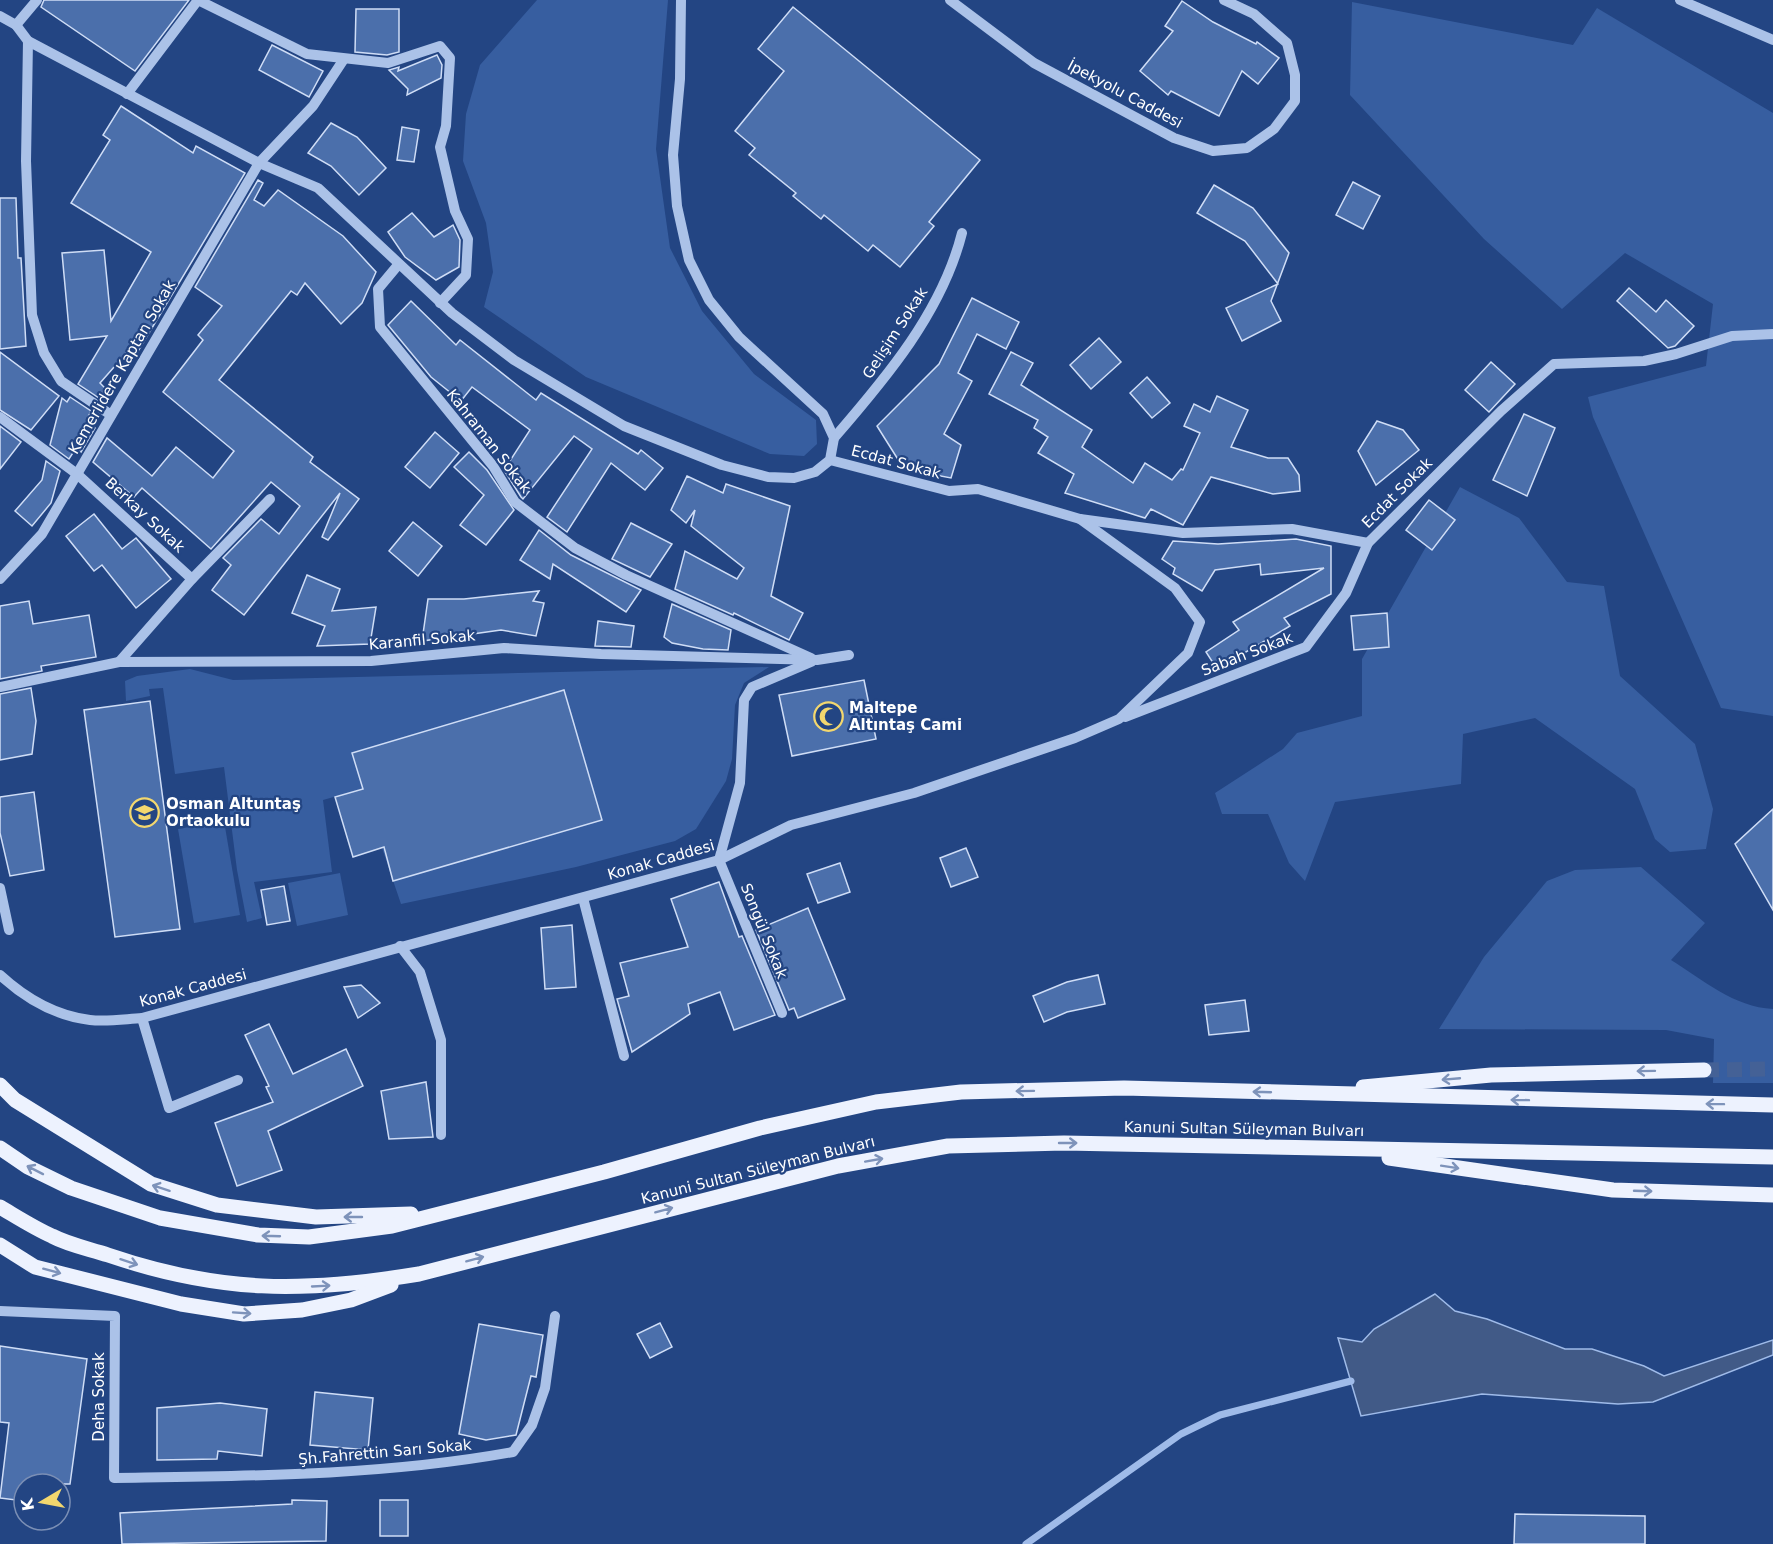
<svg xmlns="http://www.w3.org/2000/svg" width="1773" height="1544" viewBox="0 0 1773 1544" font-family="'DejaVu Sans',sans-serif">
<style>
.green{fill:#375ea0}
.water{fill:#415a87;stroke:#9fbbe9;stroke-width:1.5}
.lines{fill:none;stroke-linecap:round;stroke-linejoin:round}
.stream{stroke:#9fbbe9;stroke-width:7}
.building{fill:#4b6fab;stroke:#cfddf6;stroke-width:1.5}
.major-tunnel{stroke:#446196;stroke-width:15;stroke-dasharray:15 8;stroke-linecap:butt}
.minor{stroke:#abc2e8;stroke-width:10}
.major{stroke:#edf2fe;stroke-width:15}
.oneway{stroke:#7e93ba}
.labels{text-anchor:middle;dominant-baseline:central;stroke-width:4.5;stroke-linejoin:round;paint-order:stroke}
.street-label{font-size:15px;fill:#fff;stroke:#234583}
.poi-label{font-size:15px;font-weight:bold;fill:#fff;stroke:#234583;text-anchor:start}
</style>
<rect width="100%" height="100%" fill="#234583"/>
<g class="green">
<polygon points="537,0 668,0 656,149 670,248 702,311 754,374 816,420 817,444 804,456 770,454 586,377 484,307 493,272 486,223 463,161 466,114 480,65"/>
<polygon points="1352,2 1573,45 1597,8 1773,113 1773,716 1721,708 1593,417 1588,397 1706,366 1713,304 1625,253 1562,309 1484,239 1350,95"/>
<polygon points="1460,487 1519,518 1567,582 1604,586 1620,676 1695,744 1713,809 1706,849 1670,852 1655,839 1635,789 1535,718 1463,734 1461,784 1335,802 1305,881 1289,863 1268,814 1222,814 1215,793 1283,749 1297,733 1362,716 1362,659"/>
<polygon points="769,667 744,683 735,705 732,759 726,781 696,829 675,841 576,867 401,904 362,789 323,800 332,872 254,882 262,918 247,922 237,870 224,767 175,774 163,688 149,689 150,696 126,701 125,681 137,676 190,669 233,680"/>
<polygon points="224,821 240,915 194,923 178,829"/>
<path d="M1641,867L1705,923L1671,960C1703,980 1734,1007 1773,1009V1083H1713L1714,1039L1666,1030L1439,1029L1484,957L1547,881L1575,870Z"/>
<polygon points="340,873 348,915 297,926 288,883"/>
</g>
<polygon class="water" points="1435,1294 1455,1311 1487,1319 1565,1349 1592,1349 1644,1366 1664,1376 1773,1340 1773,1355 1653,1402 1618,1404 1482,1394 1361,1416 1338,1338 1362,1342 1374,1329"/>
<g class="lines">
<polyline class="stream" points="1026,1544 1181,1434 1220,1415 1351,1381"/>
</g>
<g class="building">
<polygon points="44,0 189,0 135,71 41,7"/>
<polygon points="1182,1 1213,22 1256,44 1257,42 1279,58 1258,84 1242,71 1219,116 1171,91 1168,95 1140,71 1173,31 1165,26"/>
<polygon points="793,7 980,160 929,222 934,226 900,267 873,245 868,251 824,215 821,219 793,196 796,193 749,155 755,148 735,131 784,71 758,49"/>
<polygon points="356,9 399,9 399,52 387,55 355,52"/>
<polygon points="272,45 323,71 309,97 259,70"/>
<polygon points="437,55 442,65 441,78 407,95 408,89 389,70 399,67 398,71"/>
<polygon points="121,106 193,153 196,146 245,173 134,358 126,353 122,358 100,383 105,388 99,398 78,384 107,336 70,340 62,253 104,250 111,321 151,252 71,203 110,140 103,135"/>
<polygon points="331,123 357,137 386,168 359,195 331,166 308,153"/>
<polygon points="402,127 419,130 414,162 397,160"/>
<polygon points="258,180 263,183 254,200 264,206 278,190 343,236 376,272 362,303 341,324 305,283 297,295 291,291 219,380 313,457 310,462 359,499 328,540 322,537 340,493 244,615 212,590 231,565 223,558 261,519 279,534 300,506 271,482 211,549 142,488 134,497 93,462 107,438 152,476 176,447 213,478 234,451 163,392 203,340 198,335 222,306 195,287"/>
<polygon points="1353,182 1380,196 1363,229 1336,215"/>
<polygon points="1214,185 1253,208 1289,253 1271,301 1281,321 1242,341 1226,308 1278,284 1245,241 1197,213"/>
<polygon points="0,198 16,198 18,258 21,258 26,346 0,349"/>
<polygon points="412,213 434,237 453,225 460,240 459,267 436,280 405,257 388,232"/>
<polygon points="1629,288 1656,312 1666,300 1694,326 1675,346 1668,348 1617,301"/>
<polygon points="972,298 1019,322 1006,349 977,334 958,373 972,381 944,434 961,445 951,478 904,469 877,426 939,364"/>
<polygon points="411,301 456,345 460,340 536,400 541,393 638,454 641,450 663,468 645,490 611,463 567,532 547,517 592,449 574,436 523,499 521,497 504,470 530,430 472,387 461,401 431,377 388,325"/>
<polygon points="1099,338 1121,362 1091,389 1070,365"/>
<polygon points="0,352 59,396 31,430 0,410"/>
<polygon points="1011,352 1033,363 1021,385 1092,430 1082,447 1133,483 1145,463 1172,480 1181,469 1183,470 1200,433 1184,426 1194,404 1210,412 1217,396 1248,410 1231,447 1268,458 1288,458 1299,475 1300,491 1273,494 1211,477 1183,525 1151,509 1145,518 1065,493 1074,474 1038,453 1048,437 1034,428 1038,420 989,394"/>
<polygon points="1491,362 1515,384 1489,412 1465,390"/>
<polygon points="1147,377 1170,403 1152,418 1130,393"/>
<polygon points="70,397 91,411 88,417 95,422 92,426 95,428 81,452 76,448 69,459 50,445 62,398 67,402"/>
<polygon points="1524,414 1555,428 1527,496 1493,480"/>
<polygon points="1377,421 1403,430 1419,450 1376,485 1358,451"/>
<polygon points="0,426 21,442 0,469"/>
<polygon points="435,432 459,453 430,488 405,467"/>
<polygon points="469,452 487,470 514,510 486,545 460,525 484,495 454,467"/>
<polygon points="46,461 60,471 51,503 32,526 15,511 42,480"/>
<polygon points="687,476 723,493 726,484 790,506 771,596 803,613 789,640 734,613 733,615 675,589 685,551 737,579 744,568 691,526 695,510 686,523 671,510"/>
<polygon points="1429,500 1455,520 1432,550 1406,530"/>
<polygon points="94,514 122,549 136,538 171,579 136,608 102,565 94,571 66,536"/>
<polygon points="413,522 442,546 418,576 389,551"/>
<polygon points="631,523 672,544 650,577 612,559"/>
<polygon points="539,530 571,555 641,590 626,612 553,564 550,579 520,560"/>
<polygon points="1296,539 1331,546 1331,594 1284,618 1290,626 1217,669 1206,652 1239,630 1233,622 1324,568 1261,575 1260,564 1215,570 1202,591 1173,574 1175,568 1162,559 1173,541 1218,544"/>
<polygon points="307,575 340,589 332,611 376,607 370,644 317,646 325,626 292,613"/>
<polygon points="539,591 533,601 544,603 536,636 501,630 422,641 428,599 464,599"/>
<polygon points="29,601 33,624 89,615 96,657 41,666 42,671 0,679 0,606"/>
<polygon points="672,604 731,630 728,650 703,649 672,643 664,637"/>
<polygon points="1387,613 1389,647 1354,650 1351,616"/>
<polygon points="598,621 634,626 631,647 595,646"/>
<polygon points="864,680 876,739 792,756 779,695"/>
<polygon points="31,688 36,721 32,754 0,760 0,694"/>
<polygon points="564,690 602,820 393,881 384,847 353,857 335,797 363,789 352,753"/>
<polygon points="150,701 180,929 115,937 84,710"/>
<polygon points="34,792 44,870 10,876 0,833 0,797"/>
<polygon points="1773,809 1773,910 1735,844"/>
<polygon points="966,848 978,877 951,887 940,858"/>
<polygon points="840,863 850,892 818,903 807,874"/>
<polygon points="719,882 739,937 742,936 775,1015 734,1030 720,992 688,1004 690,1014 632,1052 617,999 629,996 620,963 688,947 671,899"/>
<polygon points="284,886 290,921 267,925 261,890"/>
<polygon points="808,908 845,999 798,1018 794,1008 789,1010 756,930"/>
<polygon points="572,925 576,987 545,989 541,928"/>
<polygon points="1098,975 1105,1004 1067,1012 1044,1022 1033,996 1067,982"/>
<polygon points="361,985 380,1003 358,1018 344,987"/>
<polygon points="1245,1000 1249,1031 1209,1035 1205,1005"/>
<polygon points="269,1024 293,1074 346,1049 363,1086 268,1131 282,1170 237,1186 215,1123 273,1102 266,1087 269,1086 245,1035"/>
<polygon points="426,1082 433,1137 389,1139 381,1091"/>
<polygon points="660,1323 672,1347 650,1358 637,1334"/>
<polygon points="479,1324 543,1335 536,1377 531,1376 516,1435 486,1440 459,1434"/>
<polygon points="0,1346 87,1359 70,1484 24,1484 24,1501 0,1498 9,1423 0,1422"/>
<polygon points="315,1392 373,1398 368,1450 310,1445"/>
<polygon points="220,1403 267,1409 262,1456 218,1451 217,1459 157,1460 157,1408"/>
<polygon points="292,1500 327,1501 326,1541 122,1544 120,1513 292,1504"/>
<rect x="380" y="1500" width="28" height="36"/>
<polygon points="1515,1514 1645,1516 1645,1544 1514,1544"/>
</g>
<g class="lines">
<polyline class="major-tunnel" points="1704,1070 1773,1069"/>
<g class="minor">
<polyline points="198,0 307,54 388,63 440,46 450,58 446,126 440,147 455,211 468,239 466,275 440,303"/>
<polyline points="950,0 1034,63 1174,138 1213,151 1247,148 1274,129 1295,101 1295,75 1287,43 1254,14 1224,0"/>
<polyline points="1680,0 1773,40"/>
<polyline points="0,16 16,25 28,41 259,163 318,188 452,313 514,360 624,426 722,465 768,477 794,478 815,472 830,460 834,438 823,414 739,337 709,300 689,260 677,206 673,155 680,79 681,0"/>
<polyline points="16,25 37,0"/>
<polyline points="28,41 26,161 32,315 44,353 61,381 111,415"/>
<polyline points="127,94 198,0"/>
<polyline points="398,265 378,289 380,327 493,466 515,502 575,548 626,575 811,658"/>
<polyline points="0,417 77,474 192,579"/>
<path d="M834,438C886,378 942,312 962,233"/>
<polyline points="830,460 949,491 978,489 1080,519 1183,533 1292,529 1368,543"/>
<polyline points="0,579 42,534 259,163 313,106 344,59"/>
<polyline points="119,662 192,579 270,499"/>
<polyline points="0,687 119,662 371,661 504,648 601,654 817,660 849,655"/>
<polyline points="1125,717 1306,647 1346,593 1368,543 1501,411 1554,364 1644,361 1676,354 1732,336 1773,334"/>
<polyline points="0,888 9,930"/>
<polyline points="583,898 624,1056"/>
<polyline points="400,946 420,972 441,1040 441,1135"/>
<path d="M0,975C25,998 56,1016 90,1020C107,1022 125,1019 142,1018L719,860L791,825L914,793L1075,738L1119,719L1188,653L1200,622L1175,588L1080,519"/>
<polyline points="782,1013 719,860 740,783 744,700 752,687 811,662"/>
<polyline points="142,1018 169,1108 238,1080"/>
<path d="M0,1311L115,1316L114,1478C248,1476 381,1476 513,1452L532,1425L545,1388L555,1316"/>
</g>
<g class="major">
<polyline points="0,1085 15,1100 151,1184 217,1205 316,1217 411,1214"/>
<polyline points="1363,1087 1491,1075 1704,1070"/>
<polyline points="0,1148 28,1167 71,1188 160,1218 258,1235 309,1237 392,1226 604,1172 760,1128 876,1102 961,1092 1124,1088 1773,1105"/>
<polyline points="1389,1158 1613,1190 1773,1195"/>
<path d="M0,1207C17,1217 34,1228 52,1236C69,1245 90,1249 108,1255C220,1293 303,1293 419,1274L838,1166L948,1146L1064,1143L1773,1157"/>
<polyline points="0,1245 35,1267 181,1304 244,1314 302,1310 351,1300 391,1285"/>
</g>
</g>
<defs><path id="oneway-shaft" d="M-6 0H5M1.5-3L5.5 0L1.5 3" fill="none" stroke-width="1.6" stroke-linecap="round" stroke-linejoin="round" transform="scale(1.5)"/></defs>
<g class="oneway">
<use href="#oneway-shaft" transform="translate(1646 1071) rotate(179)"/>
<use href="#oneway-shaft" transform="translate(1451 1079) rotate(175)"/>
<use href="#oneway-shaft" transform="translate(1025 1091) rotate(179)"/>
<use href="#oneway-shaft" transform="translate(1262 1092) rotate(-178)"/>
<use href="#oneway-shaft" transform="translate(1520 1100) rotate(-179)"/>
<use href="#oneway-shaft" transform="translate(1715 1104) rotate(-179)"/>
<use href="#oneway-shaft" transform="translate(1068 1143)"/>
<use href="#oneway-shaft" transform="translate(874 1160) rotate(-10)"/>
<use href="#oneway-shaft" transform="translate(1450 1167) rotate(9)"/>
<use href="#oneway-shaft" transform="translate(35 1170) rotate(-153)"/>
<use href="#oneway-shaft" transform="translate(161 1188) rotate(-162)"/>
<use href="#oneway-shaft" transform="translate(1643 1191) rotate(2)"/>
<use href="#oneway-shaft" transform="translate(664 1210) rotate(-15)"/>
<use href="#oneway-shaft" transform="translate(353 1217) rotate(180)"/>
<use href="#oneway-shaft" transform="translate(271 1236) rotate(-178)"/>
<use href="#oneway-shaft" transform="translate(475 1259) rotate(-15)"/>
<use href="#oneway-shaft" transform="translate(129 1262) rotate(18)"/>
<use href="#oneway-shaft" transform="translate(52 1271) rotate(15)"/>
<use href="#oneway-shaft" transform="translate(321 1286) rotate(-3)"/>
<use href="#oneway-shaft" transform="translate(242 1313) rotate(4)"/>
</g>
<defs>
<symbol id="mosque-ring" viewBox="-11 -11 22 22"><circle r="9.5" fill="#234583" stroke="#f3d76e" stroke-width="1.5"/><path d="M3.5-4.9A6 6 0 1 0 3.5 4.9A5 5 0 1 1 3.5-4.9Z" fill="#f3d76e"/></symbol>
<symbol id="school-ring" viewBox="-11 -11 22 22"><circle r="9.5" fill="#234583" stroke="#f3d76e" stroke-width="1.5"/><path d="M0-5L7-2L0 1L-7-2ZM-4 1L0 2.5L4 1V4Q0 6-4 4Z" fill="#f3d76e"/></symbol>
</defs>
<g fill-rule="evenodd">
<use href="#mosque-ring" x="812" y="700" width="33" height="33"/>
<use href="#school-ring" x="128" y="796" width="33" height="33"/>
</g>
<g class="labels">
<g class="street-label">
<text transform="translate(1125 94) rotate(28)">İpekyolu Caddesi</text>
<text transform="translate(895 333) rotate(-57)">Gelişim Sokak</text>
<text transform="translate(122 367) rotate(-60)">Kemerlidere Kaptan Sokak</text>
<text transform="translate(489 441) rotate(52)">Kahraman Sokak</text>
<text transform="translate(896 462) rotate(15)">Ecdat Sokak</text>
<text transform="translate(1397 493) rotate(-45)">Ecdat Sokak</text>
<text transform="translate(145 515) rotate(43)">Berkay Sokak</text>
<text transform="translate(422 640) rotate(-5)">Karanfil Sokak</text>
<text transform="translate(1247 654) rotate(-21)">Sabah Sokak</text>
<text transform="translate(661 860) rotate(-16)">Konak Caddesi</text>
<text transform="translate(764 931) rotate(68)">Songül Sokak</text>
<text transform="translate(193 988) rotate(-15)">Konak Caddesi</text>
<text transform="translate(1244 1129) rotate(1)">Kanuni Sultan Süleyman Bulvarı</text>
<text transform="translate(758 1170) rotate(-14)">Kanuni Sultan Süleyman Bulvarı</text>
<text transform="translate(99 1397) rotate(-90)">Deha Sokak</text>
<text transform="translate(385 1452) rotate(-5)">Şh.Fahrettin Sarı Sokak</text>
</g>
<g class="poi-label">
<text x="849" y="708">Maltepe<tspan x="849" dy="17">Altıntaş Cami</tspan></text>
<text x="166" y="804">Osman Altuntaş<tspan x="166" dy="17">Ortaokulu</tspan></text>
</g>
</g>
<g transform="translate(42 1502) rotate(260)"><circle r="28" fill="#234583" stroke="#7b8fb5" stroke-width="1.5"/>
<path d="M0-4.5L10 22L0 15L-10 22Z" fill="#f3d76e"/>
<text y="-9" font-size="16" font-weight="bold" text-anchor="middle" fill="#ffffff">K</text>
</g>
</svg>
